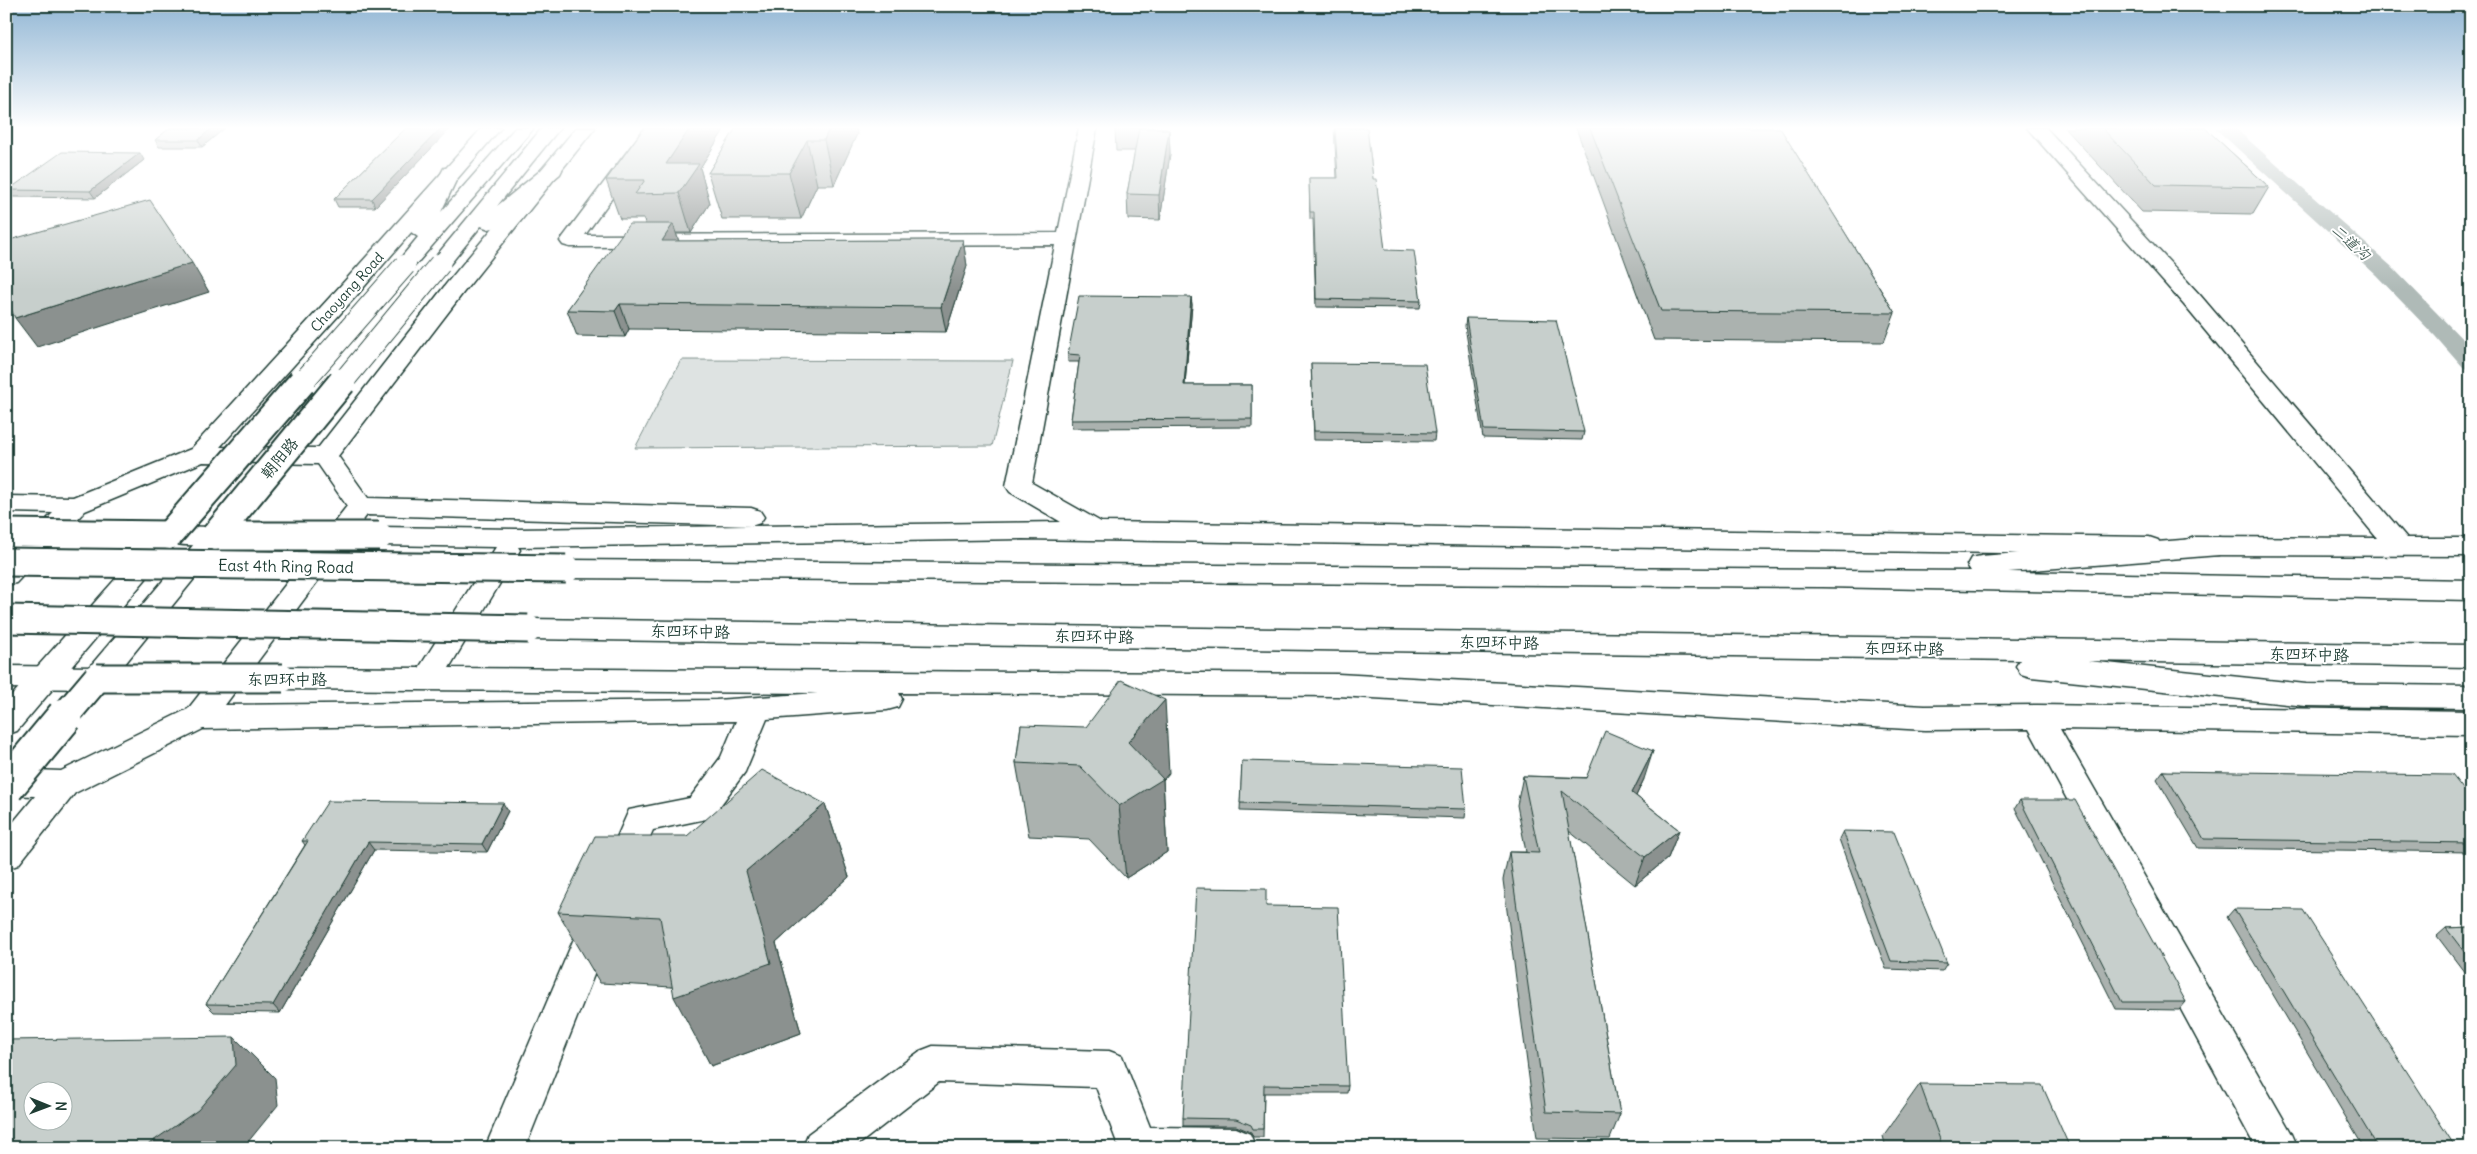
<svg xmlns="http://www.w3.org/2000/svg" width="2477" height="1154" viewBox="0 0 2477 1154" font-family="Delius,'LXGW WenKai TC',sans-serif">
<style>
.green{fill:#dee3e2;stroke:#7e908b}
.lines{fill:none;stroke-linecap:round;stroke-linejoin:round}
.canal{fill:#afbab7;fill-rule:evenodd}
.minor-casing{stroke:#1f3d34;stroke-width:3}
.highway-casing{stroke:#1f3d34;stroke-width:3}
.minor{fill:#fff;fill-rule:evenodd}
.highway{fill:#fff;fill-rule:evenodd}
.minor-bridge-casing{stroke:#1f3d34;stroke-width:31;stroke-linecap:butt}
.highway-bridge-far2-casing{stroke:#1f3d34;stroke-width:23;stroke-linecap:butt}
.highway-bridge-far1-casing{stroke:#1f3d34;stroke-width:31;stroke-linecap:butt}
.highway-bridge-casing{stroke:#1f3d34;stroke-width:39;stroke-linecap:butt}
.minor-bridge{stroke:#fff;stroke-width:27}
.highway-bridge-far2{stroke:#fff;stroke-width:21}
.highway-bridge-far1{stroke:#fff;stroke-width:27}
.highway-bridge{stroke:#fff;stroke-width:35}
.wall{fill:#abb2af;stroke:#1f3d34}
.shaded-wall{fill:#8b918f;stroke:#1f3d34}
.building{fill:#c7cfcc;stroke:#1f3d34;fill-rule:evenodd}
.labels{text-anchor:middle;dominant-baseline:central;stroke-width:4;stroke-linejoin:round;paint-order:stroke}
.far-street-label{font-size:14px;fill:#1f3d34;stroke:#fff}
.far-water-label{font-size:15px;font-style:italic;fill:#4a625b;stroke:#fff}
.street-label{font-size:16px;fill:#1f3d34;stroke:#fff}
</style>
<rect width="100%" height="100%" fill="#fff"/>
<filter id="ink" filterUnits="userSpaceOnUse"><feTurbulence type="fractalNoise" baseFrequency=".02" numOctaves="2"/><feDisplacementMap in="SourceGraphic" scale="10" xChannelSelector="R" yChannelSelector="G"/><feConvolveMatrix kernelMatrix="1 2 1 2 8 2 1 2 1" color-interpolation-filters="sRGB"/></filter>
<g filter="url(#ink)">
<polygon class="green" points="681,360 1013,361 992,446 635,448"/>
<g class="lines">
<polygon class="canal" points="2215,128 2235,128 2391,266 2471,348 2471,370 2463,368 2435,336 2376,275"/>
<defs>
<g id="minor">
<polygon points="482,128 501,128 358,294 220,447 318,448 447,283 576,128 595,128 463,293 338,456 368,498 751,508 760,511 764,517 760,523 751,526 367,515 225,705 716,700 818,693 283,689 273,686 268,678 273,670 283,667 419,668 496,547 379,545 370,542 366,536 370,530 379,527 515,529 1061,522 1010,492 1006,486 1055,245 570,247 563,245 560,241 645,128 663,128 585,235 1058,233 1079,128 1097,128 1032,483 1101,522 2149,537 2158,540 2162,546 2158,552 2149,555 1022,539 518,547 520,550 449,668 1338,674 1925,706 2038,705 2471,711 2471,735 2060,729 2292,1134 2298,1148 2256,1148 2029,729 1925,730 1338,696 899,693 902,699 898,707 887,710 767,719 745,772 711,818 653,830 631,881 619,885 607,881 602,871 629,810 690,798 721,757 736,721 203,729 75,793 18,865 6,869 6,831 35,796 6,795 6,769 61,771 188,709 347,506 318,464 203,462 85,511 16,583 6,585 6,559 53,513 6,512 6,496 73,497 191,449 342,284"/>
<polygon points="2027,128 2046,128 2200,295 2407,538 2471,538 2471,556 2195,555 2186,552 2182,546 2186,540 2195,537 2377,538 2184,305"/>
<path d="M169,526L215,527L224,530L228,536L224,542C205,547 179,546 160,541L156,535L160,529Z"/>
<polygon points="6,666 97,667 107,670 112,678 107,686 97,689 6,688"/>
<polygon points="598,907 610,911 615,922 525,1148 485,1148 581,922 586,911"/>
<polygon points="933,1046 1109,1051 1122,1056 1150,1127 1236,1128 1250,1134 1256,1148 1119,1148 1096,1087 939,1082 854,1148 802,1148 808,1134 920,1051"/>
</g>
<g id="highway">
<polygon points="515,128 534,128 412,269 405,271 398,269 395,265 418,237 411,232 444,168 458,168 460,172 441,212"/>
<polygon points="542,128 560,128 497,206 546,166 560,166 562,170 560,174 496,227 489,229 481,226 447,268 440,270 433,268 430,264 433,260"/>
<polygon points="169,526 178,529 182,535 178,541 17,731 6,735 6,702 160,529"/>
<polygon points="215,527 224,530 228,536 224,542 107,686 97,689 87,686 82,678 87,670 206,530"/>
<polygon points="2219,537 2228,540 2232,546 2228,552 2219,555 2008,572 2471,580 2471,600 1823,587 566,578 556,576 552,569 556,562 566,560 1971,571 1967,565 1971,558 1981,556"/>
<polygon points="528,619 2471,645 2471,667 2088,661 2306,684 2471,686 2471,708 2306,706 2031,677 2021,674 2016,666 2020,660 528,639 518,636 514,629 518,622"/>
</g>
</defs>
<use href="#minor" class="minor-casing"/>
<use href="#highway" class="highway-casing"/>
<use href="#minor" class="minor"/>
<use href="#highway" class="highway"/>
<defs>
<g id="minor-bridge">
<polyline points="6,533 169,535"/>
<polyline points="215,536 379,536"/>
<polyline points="97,678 283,678"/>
</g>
<g id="highway-bridge-far2">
<polyline points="301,384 405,265"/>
<polyline points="341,384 440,264"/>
</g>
<g id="highway-bridge-far1">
<polyline points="169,535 302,382"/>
<polyline points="215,536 342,382"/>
<polyline points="6,562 566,569"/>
<polyline points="6,619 528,629"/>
<polyline points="64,717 97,678"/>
</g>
<polyline id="highway-bridge" points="6,787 65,716"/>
</defs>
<use href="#minor-bridge" class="minor-bridge-casing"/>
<use href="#highway-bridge-far2" class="highway-bridge-far2-casing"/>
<use href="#highway-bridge-far1" class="highway-bridge-far1-casing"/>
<use href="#highway-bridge" class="highway-bridge-casing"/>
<use href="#minor-bridge" class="minor-bridge"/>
<use href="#highway-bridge-far2" class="highway-bridge-far2"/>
<use href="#highway-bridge-far1" class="highway-bridge-far1"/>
<use href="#highway-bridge" class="highway-bridge"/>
</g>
<g class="wall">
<polygon points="170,128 225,128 202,147 159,147 155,140"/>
<polygon points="406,128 375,207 338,207 334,199"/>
<polygon points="644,128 725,128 700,168 710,203 691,233 676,233 679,241 963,240 967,266 946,332 629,329 625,337 577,336 567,310 645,224 644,219 620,219 606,180"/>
<polygon points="736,128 857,134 834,185 817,185 801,219 722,219 708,173"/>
<polygon points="1115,128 1166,128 1166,130 1169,130 1170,154 1160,220 1128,219 1127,194 1135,151 1116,151"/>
<polygon points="1334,128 1367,128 1373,179 1385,250 1421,301 1420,308 1316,307 1313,219 1310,219 1309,178 1337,178"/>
<polygon points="1576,128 1780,128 1895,313 1884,342 1654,340"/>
<polygon points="2065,128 2205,128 2269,187 2253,214 2142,212"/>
<polygon points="144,160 95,198 12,197 8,190"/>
<polygon points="1191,297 1192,305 1185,385 1252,385 1252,427 1072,428 1071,420 1079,362 1068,362 1068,354"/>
<polygon points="1466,318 1584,432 1582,440 1483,438 1465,326"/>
<polygon points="1311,363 1435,433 1434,441 1314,440"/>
<polygon points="1021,725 1169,773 1163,780 1167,852 1126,878 1089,839 1029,836 1016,763"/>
<polygon points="1242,761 1466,809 1465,818 1240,811"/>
<polygon points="2163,771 2471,799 2471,852 2198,848 2157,779"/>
<polygon points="1523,776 1644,779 1636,796 1679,830 1668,858 1635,885 1569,831 1620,1114 1610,1139 1537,1138 1503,880 1509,852 1526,852 1517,805"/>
<polygon points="2020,800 2186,1002 2179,1010 2116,1009 2015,808"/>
<polygon points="825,804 849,877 776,943 801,1033 711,1066 672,987 600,983 558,912 687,836"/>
<polygon points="508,811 487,852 374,850 280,1013 214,1012 206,1004 305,845 302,841"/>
<polygon points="1843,831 1947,963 1942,971 1886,969 1839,839"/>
<polygon points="1266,906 1348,1086 1347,1093 1264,1093 1263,1137 1253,1137 1251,1132 1236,1126 1183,1126 1183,1118"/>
<polygon points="2234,909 2456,1148 2364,1148 2227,917"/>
<polygon points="2471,927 2471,981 2437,936 2446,928"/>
<polygon points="1920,1084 2070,1148 1886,1148 1883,1136"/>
</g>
<g class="shaded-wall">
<polygon points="212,128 225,128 202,147 198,140"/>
<polygon points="441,128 451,128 375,207 372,199"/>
<polygon points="690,128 725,128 700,168 710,203 691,233 679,193 666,164"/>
<polygon points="829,128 856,128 857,134 834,185 824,140"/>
<polygon points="1169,130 1170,154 1160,220 1159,195"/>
<polygon points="807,140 817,185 801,219 789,173"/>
<polygon points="140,153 144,160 95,198 90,191"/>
<polygon points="673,224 681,248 662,241"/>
<polygon points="963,240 967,266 946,332 941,307"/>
<polygon points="192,263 209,292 37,347 15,318"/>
<polygon points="1191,297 1192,305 1184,393 1184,385"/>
<polygon points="620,304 629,329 625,337 615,311"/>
<polygon points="1165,700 1169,773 1163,780 1167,852 1126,878 1119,806 1128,742"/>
<polygon points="1653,751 1644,779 1624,821 1632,793"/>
<polygon points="503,803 508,811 487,852 482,844"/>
<polygon points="825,804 849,877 776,943 801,1033 711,1066 674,997 746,871"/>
<polygon points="1679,830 1668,858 1635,885 1645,857"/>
<polygon points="368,842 374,850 280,1013 273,1005"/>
<polygon points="234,1037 275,1078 278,1105 243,1148 143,1148"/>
</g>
<g class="building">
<polygon points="170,128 212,128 198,140 155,140"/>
<polygon points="406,128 441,128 372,199 334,199"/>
<polygon points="644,128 690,128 666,164 699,164 679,193 635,194 645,180 606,180"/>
<polygon points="736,128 829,128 824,140 807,140 789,173 708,173"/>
<polygon points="1139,128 1162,128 1162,130 1169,130 1159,195 1127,194"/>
<polygon points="1335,128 1367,128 1373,179 1376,179 1385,250 1414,251 1421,301 1316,299 1314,212 1310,212 1309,178 1338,178"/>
<polygon points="1590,128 1780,128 1895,313 1661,311"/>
<polygon points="2102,128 2205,128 2269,187 2156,185"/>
<polygon points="62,152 140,153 90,191 8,190"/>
<polygon points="150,200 192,263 15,318 6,298 6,241"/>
<polygon points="629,224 673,224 662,241 963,240 941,307 620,304 615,311 567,310"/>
<polygon points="1079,296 1191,297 1184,385 1252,385 1252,419 1071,420 1080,355 1068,354"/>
<polygon points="1466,318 1556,320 1584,432 1484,430"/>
<polygon points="1311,363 1425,364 1435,433 1314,431"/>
<polygon points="1121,680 1165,700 1128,742 1163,779 1119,806 1080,766 1016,763 1021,725 1086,727"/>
<polygon points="1605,731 1653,751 1632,793 1679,830 1645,857 1562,791 1620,1114 1546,1112 1509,852 1539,853 1523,776 1586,778"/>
<polygon points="1242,761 1462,767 1466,809 1240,803"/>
<polygon points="762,770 825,804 746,871 771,963 674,997 660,917 558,912 595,836 687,836"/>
<polygon points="2163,771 2452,775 2471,799 2471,843 2204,839"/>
<polygon points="2020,800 2075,800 2186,1002 2122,1002"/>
<polygon points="328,801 503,803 482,844 368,842 273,1005 206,1004 308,841 302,841"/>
<polygon points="1843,831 1894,832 1947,963 1891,961"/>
<polygon points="1196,888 1266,889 1266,906 1338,907 1348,1086 1264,1085 1263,1129 1253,1129 1251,1125 1236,1119 1183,1118"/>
<polygon points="2234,909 2303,910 2456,1148 2378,1148"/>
<polygon points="2471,927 2471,961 2446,928"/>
<path d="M234,1037L236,1065L198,1110L143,1148H6V1040ZM32,1092H62V1122H32Z"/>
<polygon points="1920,1084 2042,1085 2070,1148 1943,1148"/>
</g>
</g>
<linearGradient id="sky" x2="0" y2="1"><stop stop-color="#91b6d4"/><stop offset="0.44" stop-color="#fff"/><stop offset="1" stop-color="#fff" stop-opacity="0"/></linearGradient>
<rect width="2477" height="290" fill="url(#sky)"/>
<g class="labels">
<g class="far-street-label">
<text transform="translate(347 292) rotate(-48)">Chaoyang Road</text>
</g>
<g class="far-water-label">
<text transform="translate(2351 242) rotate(42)">二道沟</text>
</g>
<g class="street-label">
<text transform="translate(279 458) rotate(-50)">朝阳路</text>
<text transform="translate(286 566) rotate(1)">East 4th Ring Road</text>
<text transform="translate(690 631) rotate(1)">东四环中路</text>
<text transform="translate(1094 636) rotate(1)">东四环中路</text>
<text transform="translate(1499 642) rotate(1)">东四环中路</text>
<text transform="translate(1904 648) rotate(1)">东四环中路</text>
<text transform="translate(2309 654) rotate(1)">东四环中路</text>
<text x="287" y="679">东四环中路</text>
</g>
</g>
<rect width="2477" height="1154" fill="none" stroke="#fff" stroke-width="25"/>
<rect x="12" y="12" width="2452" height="1129" fill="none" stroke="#1f3d34" stroke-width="2" filter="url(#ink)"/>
<g transform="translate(48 1106) rotate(91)"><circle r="24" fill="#ffffff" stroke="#a5b1ae"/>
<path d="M0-4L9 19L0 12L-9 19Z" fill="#1f3d34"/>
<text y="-8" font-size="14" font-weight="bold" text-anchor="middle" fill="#1f3d34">N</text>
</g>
</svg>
